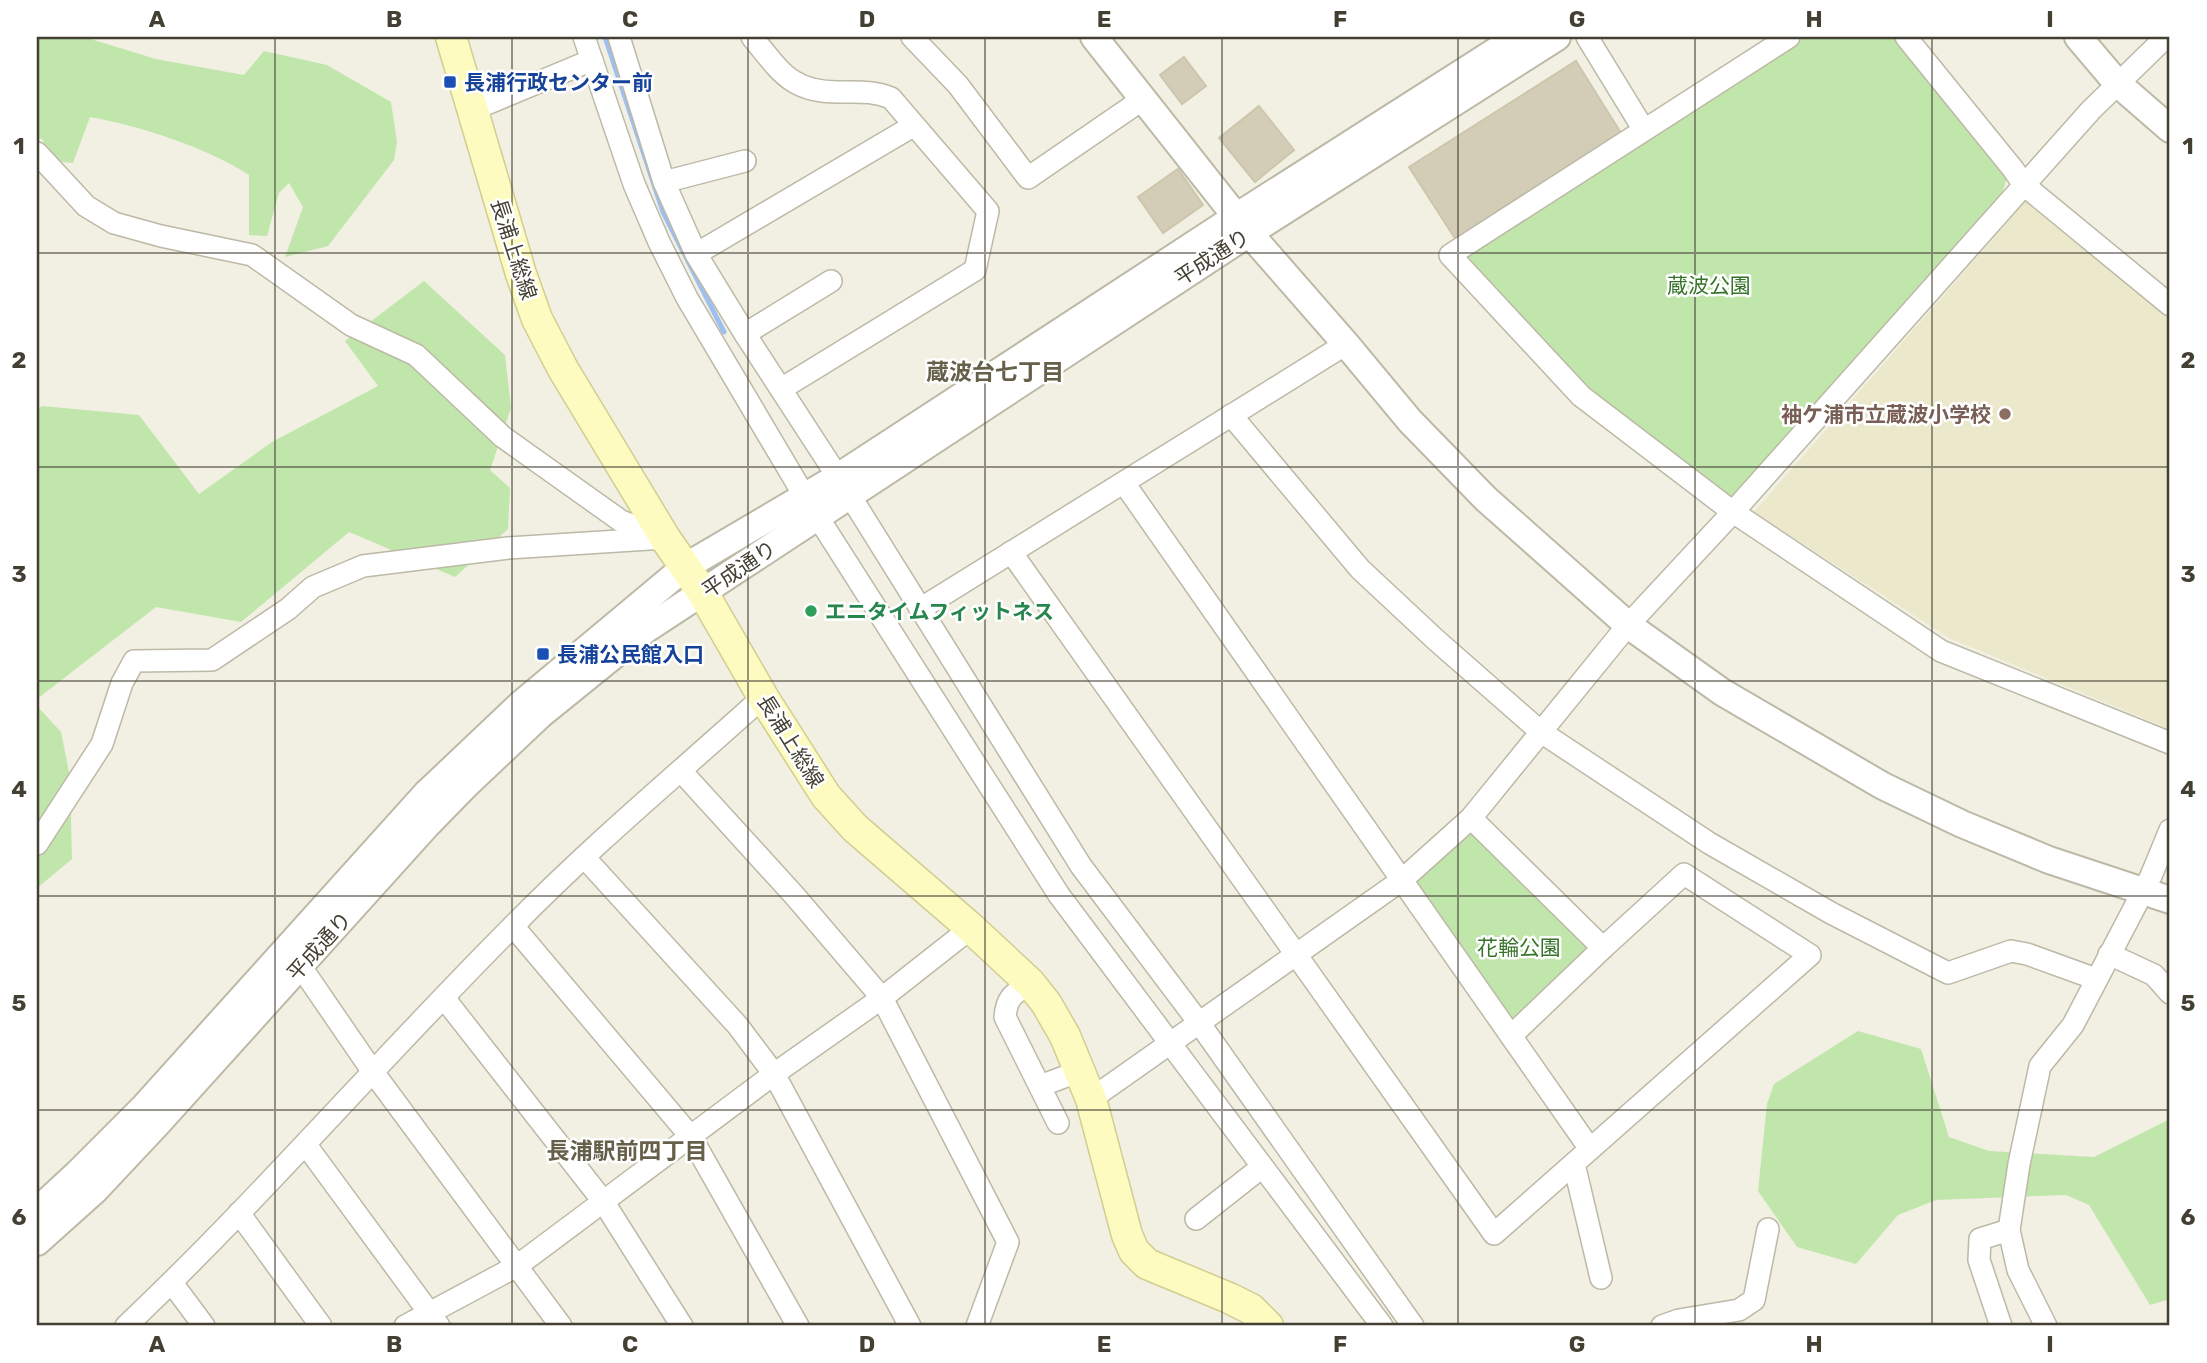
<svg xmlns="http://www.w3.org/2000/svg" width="2207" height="1363" viewBox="0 0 2207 1363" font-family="Rubik,'Noto Sans JP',sans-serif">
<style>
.education{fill:#ebe8cc}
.green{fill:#c1e6ab}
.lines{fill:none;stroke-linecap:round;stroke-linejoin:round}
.stream{stroke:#9ebfef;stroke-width:5}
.building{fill:#d3cdb8;stroke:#cdc6ac;stroke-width:2}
.minor-casing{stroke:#bcb9a6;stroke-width:24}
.tertiary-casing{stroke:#bcb9a6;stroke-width:30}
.secondary-casing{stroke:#d2cd92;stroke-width:33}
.minor{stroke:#fff;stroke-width:21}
.tertiary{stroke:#fff;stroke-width:26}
.secondary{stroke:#fefbc0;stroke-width:30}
.grid{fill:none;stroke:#434033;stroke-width:2;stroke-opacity:0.55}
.transit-dot{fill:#1a4fb4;stroke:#fff;stroke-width:2.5}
.education-dot{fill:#8d6e63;stroke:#fff;stroke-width:2.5}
.leisure-dot{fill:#2e9e5b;stroke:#fff;stroke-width:2.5}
.labels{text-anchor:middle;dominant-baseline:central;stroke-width:5;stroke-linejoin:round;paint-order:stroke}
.transit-label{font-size:21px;font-weight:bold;fill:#164399;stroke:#fff;text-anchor:start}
.street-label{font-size:21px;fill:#434033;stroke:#fff}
.park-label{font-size:21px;fill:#367328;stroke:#fff}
.education-label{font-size:21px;font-weight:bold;fill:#785e54;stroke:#fff;text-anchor:end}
.leisure-label{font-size:21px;font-weight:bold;fill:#27864d;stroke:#fff;text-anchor:start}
.neighbourhood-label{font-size:23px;font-weight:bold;fill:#66604a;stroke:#fff}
.neatline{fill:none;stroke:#434033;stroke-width:2.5}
.grid-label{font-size:23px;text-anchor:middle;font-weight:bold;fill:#434033}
</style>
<rect width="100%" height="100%" fill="#f1f0e3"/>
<polygon class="education" points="2027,200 2163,312 2170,316 2170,729 1949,638 1754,512"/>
<g class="green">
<path d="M37,37H84L156,59L244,75L264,51L327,65L391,102L397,142L394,160L328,246L285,257L303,207L289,183L279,193L267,236L249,235V175C206,147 140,126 90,117L73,163L53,161L42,139L37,138Z"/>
<polygon points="1789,37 1903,37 2008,175 2001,196 1733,512 1581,396 1450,255"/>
<polygon points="424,281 505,355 511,408 490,470 510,488 508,529 455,577 349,532 241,622 156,607 37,699 37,410 42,406 139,415 199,494 272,442 378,386 345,341"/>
<polygon points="37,706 61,732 70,777 72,859 37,888"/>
<polygon points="1471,818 1603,948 1511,1036 1402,880"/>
<polygon points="1858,1031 1921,1049 1949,1137 1989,1151 2094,1157 2170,1119 2170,1299 2150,1305 2089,1205 2066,1195 1936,1200 1898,1215 1856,1264 1797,1247 1758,1191 1767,1104 1774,1084"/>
</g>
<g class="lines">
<polyline class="stream" points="605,37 663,212 724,332"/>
</g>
<g class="building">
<polygon points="1184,57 1206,86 1182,104 1160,75"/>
<polygon points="1576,61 1624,138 1458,243 1409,167"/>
<polygon points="1259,106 1294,150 1255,182 1219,138"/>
<polygon points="1178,169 1203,205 1163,233 1138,197"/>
</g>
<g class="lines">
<defs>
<g id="minor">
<polyline points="584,37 634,184 659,242 687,298 805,497 1059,895 1382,1326"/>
<polyline points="619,37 664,182 696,254 745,334 849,494 1081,866 1200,1024 1413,1326"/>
<path d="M752,37C781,72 791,93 841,92C859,92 875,91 891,98L988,211L975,270L781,389"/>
<polyline points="912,37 958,85 1028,178 1143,99"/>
<polyline points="1587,37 1644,130"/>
<polyline points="1789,37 1450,255 1581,396 1733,512 1941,651 2170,743"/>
<polyline points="1906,37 2013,169 2024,185 2170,305"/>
<polyline points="472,110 592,60"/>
<polyline points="37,153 86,206 114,223 161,236 252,255 351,325 416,355 503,437 621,521 656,534"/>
<polyline points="664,182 745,161"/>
<polyline points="696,254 913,126"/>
<polyline points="745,334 831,281"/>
<polyline points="1231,415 1360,569 1436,640 1541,732 1709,843 1831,913 1948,973 2011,951 2027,954 2096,979"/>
<polyline points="1124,483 1590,1149"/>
<polyline points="1011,552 1494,1234 1810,955 1684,874 1603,948 1511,1036"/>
<polyline points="920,609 1346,344"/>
<polyline points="681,771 794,895 882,998 1008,1242 977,1326"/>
<polyline points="1471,818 1603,948"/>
<polyline points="37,844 102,744 122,683 134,661 212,660 288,609 313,587 363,566 508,548 665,538"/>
<polyline points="584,857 738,1026 774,1074 910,1326"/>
<polyline points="513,926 691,1137 798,1326"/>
<polyline points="2109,954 2154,975 2170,993"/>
<polyline points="289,955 301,967 373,1072 561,1326"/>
<path d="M1030,983C1014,994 1007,996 1005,1017L1058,1123"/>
<polyline points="444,998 603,1201 682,1326"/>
<polyline points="1040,1086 1080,1071"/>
<polyline points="1091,1099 1402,880 1471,818 1628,625 1733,512 2091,110 2166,37"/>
<polyline points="306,1145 439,1326"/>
<polyline points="1574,1164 1601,1278"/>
<polyline points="239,1213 321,1326"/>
<polyline points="1196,1219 1262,1167"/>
<polyline points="172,1283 204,1326"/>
<path d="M126,1326C261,1198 382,1057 513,926C592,845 679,773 763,697"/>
<polyline points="405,1326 517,1266 774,1074 882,998 971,928"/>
<polyline points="1662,1326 1679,1320 1739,1310 1754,1300 1768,1229"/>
<polyline points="2001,1326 1979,1260 1980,1239 2009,1230"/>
<polyline points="2046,1326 2018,1270 2009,1230 2019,1164 2040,1066 2073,1025 2151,876 2170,830"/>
</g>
<g id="tertiary">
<polyline points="1094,37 1249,233 1346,344 1410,421 1486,499 1628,625 1722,692 1883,786 1962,824 2049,860 2170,900"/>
<polyline points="2078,37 2117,83 2170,129"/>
<polyline points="37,1211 78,1173 144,1107 426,794 521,704 685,567 838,477 1236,217 1518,37"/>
<polyline points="37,1242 95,1190 157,1124 426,826 467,784 540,715 645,630 1249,233 1557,37"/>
</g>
<polyline id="secondary" points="451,37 521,274 537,319 563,369 665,538 703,593 763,697 826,796 855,828 971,928 1030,983 1046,1003 1065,1036 1091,1099 1127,1235 1134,1251 1147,1264 1229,1298 1251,1309 1268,1326"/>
</defs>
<use href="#minor" class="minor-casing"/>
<use href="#tertiary" class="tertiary-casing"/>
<use href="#secondary" class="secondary-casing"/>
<use href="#minor" class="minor"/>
<use href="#tertiary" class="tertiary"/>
<use href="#secondary" class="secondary"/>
</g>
<path class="grid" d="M275,37V1326M512,37V1326M748,37V1326M985,37V1326M1222,37V1326M1458,37V1326M1695,37V1326M1932,37V1326M37,253H2170M37,467H2170M37,681H2170M37,896H2170M37,1110H2170"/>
<g class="transit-dot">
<rect x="443" y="75" width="14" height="14" rx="3.5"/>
<rect x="536" y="647" width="14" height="14" rx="3.5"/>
</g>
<circle class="education-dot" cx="2005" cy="414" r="7"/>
<circle class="leisure-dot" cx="811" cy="611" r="7"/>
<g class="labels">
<g class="transit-label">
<text x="464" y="82">長浦行政センター前</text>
<text x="557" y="654">長浦公民館入口</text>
</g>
<g class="street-label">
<text transform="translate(514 249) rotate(72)">長浦上総線</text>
<text transform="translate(1212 257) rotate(-33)">平成通り</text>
<text transform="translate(739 569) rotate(-34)">平成通り</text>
<text transform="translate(791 741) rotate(58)">長浦上総線</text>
<text transform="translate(319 946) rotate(-48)">平成通り</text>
</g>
<g class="park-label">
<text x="1709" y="285">蔵波公園</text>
<text x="1519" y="947">花輪公園</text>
</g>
<g class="education-label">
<text x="1991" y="414">袖ケ浦市立蔵波小学校</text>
</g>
<g class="leisure-label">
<text x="825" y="611">エニタイムフィットネス</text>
</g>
<g class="neighbourhood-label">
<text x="995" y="372">蔵波台七丁目</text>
<text x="627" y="1151">長浦駅前四丁目</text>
</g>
</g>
<rect width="2207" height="1363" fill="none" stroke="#ffffff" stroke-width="77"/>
<rect x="38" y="38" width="2130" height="1286" class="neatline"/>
<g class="grid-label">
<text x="157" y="27">A</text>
<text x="394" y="27">B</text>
<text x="630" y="27">C</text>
<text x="867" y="27">D</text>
<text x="1104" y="27">E</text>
<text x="1340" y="27">F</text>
<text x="1577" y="27">G</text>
<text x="1814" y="27">H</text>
<text x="2050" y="27">I</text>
<text x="19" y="154">1</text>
<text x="2188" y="154">1</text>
<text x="19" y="368">2</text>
<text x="2188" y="368">2</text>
<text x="19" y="582">3</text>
<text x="2188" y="582">3</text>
<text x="19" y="797">4</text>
<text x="2188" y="797">4</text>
<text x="19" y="1011">5</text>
<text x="2188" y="1011">5</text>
<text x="19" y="1225">6</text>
<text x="2188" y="1225">6</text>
<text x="157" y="1352">A</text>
<text x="394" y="1352">B</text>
<text x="630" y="1352">C</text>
<text x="867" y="1352">D</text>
<text x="1104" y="1352">E</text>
<text x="1340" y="1352">F</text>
<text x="1577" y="1352">G</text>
<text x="1814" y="1352">H</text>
<text x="2050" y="1352">I</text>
</g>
</svg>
